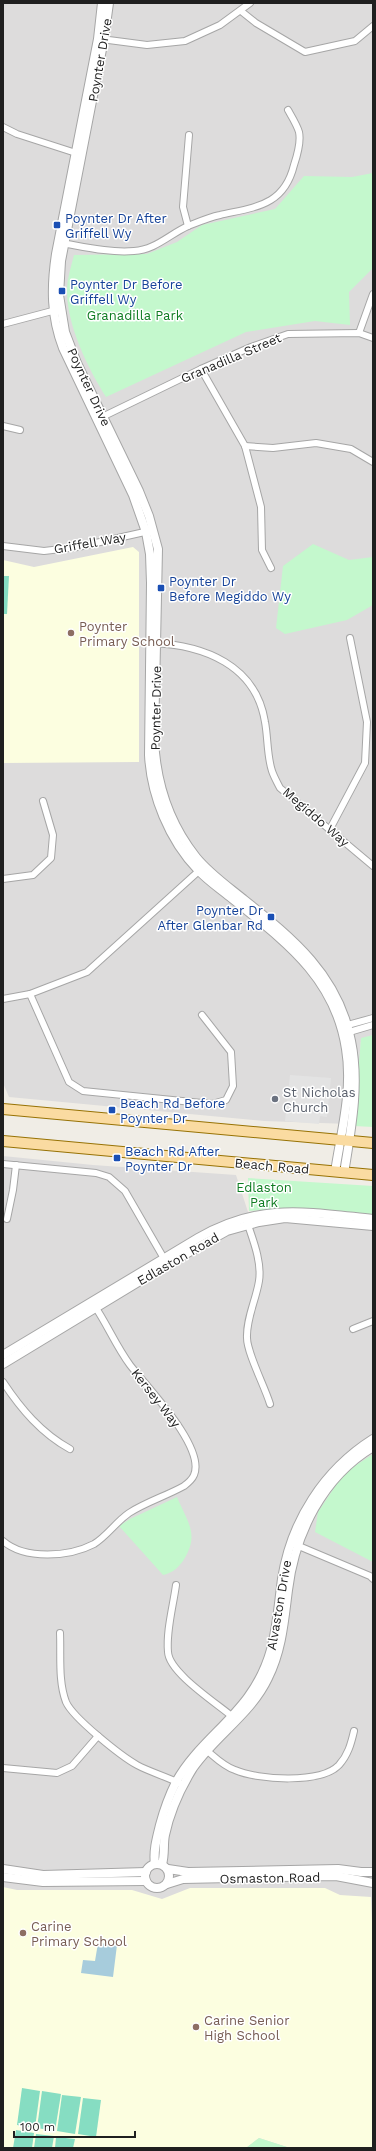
<svg xmlns="http://www.w3.org/2000/svg" width="376" height="2151" viewBox="0 0 376 2151" font-family="'Work Sans',sans-serif">
<style>
.residential{fill:#dddcdc}
.education{fill:#fcfee0}
.park{fill:#c4f8cd}
.pitch{fill:#86ddc2}
.parking{fill:#e3e3e3}
.water{fill:#a7ccdc}
.lines{fill:none;stroke-linecap:round;stroke-linejoin:round}
.minor-casing{stroke:#a6a6a6;stroke-width:8}
.tertiary-casing{stroke:#a6a6a6;stroke-width:10}
.primary-casing{stroke:#977204;stroke-width:12}
.minor{stroke:#fff;stroke-width:6}
.tertiary{stroke:#fff;stroke-width:8}
.primary{stroke:#fadba1;stroke-width:10}
.transit-dot{fill:#1a4fb4;stroke:#fff;stroke-width:1.5}
.education-dot{fill:#8d6e63;stroke:#fff;stroke-width:1.5}
.worship-dot{fill:#6b7280;stroke:#fff;stroke-width:1.5}
.labels{text-anchor:middle;dominant-baseline:central;stroke-width:3;stroke-linejoin:round;paint-order:stroke}
.street-label{font-size:13px;fill:#1f1f1f;stroke:#fff}
.transit-label{font-size:13px;fill:#164399;stroke:#fff;text-anchor:start}
.park-label{font-size:13px;fill:#0e7c21;stroke:#fff}
.education-label{font-size:13px;fill:#785e54;stroke:#fff;text-anchor:start}
.worship-label{font-size:13px;fill:#5b616d;stroke:#fff;text-anchor:start}
</style>
<rect width="100%" height="100%" fill="#f0ede6"/>
<g class="residential">
<polygon points="3,3 373,3 373,1035 361,1039 360,1062 349,1124 264,1121 9,1097 3,1083"/>
<polygon points="3,1156 93,1165 236,1175 248,1212 277,1208 373,1217 373,2148 3,2148"/>
</g>
<g class="education">
<polygon points="133,547 139,552 139,762 3,763 3,560 34,567"/>
<polygon points="3,1887 17,1890 132,1890 162,1899 190,1888 325,1888 340,1895 371,1897 373,1946 373,2148 290,2148 259,2138 246,2148 3,2148"/>
</g>
<g class="park">
<path d="M373,173V268L349,292L350,325L315,321L246,332L106,397C88,368 67,326 67,291C67,279 71,267 74,255L147,254L177,242L202,225L275,209L304,176L352,177Z"/>
<polygon points="313,544 349,560 373,557 373,605 347,620 285,634 276,628 283,566"/>
<polygon points="373,1035 373,1127 354,1126 361,1038"/>
<polygon points="248,1178 373,1186 373,1215 295,1208 249,1211"/>
<polygon points="373,1454 373,1562 315,1532 318,1512 344,1473"/>
<path d="M177,1497C188,1523 200,1535 183,1561C177,1569 172,1573 163,1575L119,1526L130,1519Z"/>
<polygon points="259,2138 290,2148 246,2148"/>
</g>
<g class="pitch">
<polygon points="3,576 9,576 7,614 3,614"/>
<polygon points="22,2088 40,2091 35,2128 17,2125"/>
<polygon points="42,2091 61,2094 55,2131 37,2128"/>
<polygon points="62,2095 81,2097 75,2134 57,2131"/>
<polygon points="83,2098 101,2100 96,2137 78,2134"/>
<polygon points="16,2130 34,2133 32,2148 13,2148"/>
<polygon points="36,2134 54,2136 52,2148 34,2148"/>
<polygon points="56,2137 75,2139 73,2148 55,2148"/>
</g>
<polygon class="parking" points="290,1075 331,1078 327,1117 320,1116 319,1124 285,1121"/>
<polygon class="water" points="98,1943 117,1945 113,1977 81,1973 83,1960 95,1961"/>
<g class="lines">
<defs>
<g id="minor">
<polyline points="241,11 256,23 305,52 355,41 373,26"/>
<polyline points="101,39 147,45 185,41 220,25 250,3"/>
<polyline points="3,127 17,134 79,154"/>
<polyline points="188,226 183,207 189,135"/>
<path d="M62,243C85,247 110,253 134,251C155,250 170,234 188,226C198,222 210,217 220,215C255,207 284,206 294,165C297,156 301,141 299,132C297,125 292,117 288,110"/>
<polyline points="3,324 56,310"/>
<polyline points="359,333 373,294"/>
<polyline points="201,369 245,446 261,507 262,550 271,568"/>
<polyline points="100,418 201,369 251,347 288,334 359,333 373,338"/>
<polyline points="3,426 20,430"/>
<polyline points="245,446 273,448 316,443 351,449 373,462"/>
<polyline points="3,546 44,551 78,547 149,531"/>
<path d="M152,643C204,645 256,665 265,722C268,738 267,756 272,771C274,777 277,782 280,788L373,866"/>
<polyline points="330,829 365,763 367,722 350,638"/>
<polyline points="3,879 33,875 51,858 53,835 43,801"/>
<polyline points="30,994 69,1082 83,1091 212,1104 226,1100 233,1086 231,1052 202,1015"/>
<polyline points="3,999 30,994 87,972 201,869"/>
<polyline points="344,1026 373,1018"/>
<polyline points="346,1033 373,1025"/>
<polyline points="3,1164 96,1173 109,1177 125,1191 166,1262"/>
<polyline points="7,1219 13,1190 16,1165"/>
<path d="M247,1222C253,1240 262,1262 259,1281C256,1300 246,1319 247,1338C247,1353 265,1387 270,1404"/>
<polyline points="353,1329 373,1321"/>
<path d="M3,1382C21,1409 41,1433 70,1449"/>
<path d="M3,1541C25,1560 69,1557 94,1544C107,1536 116,1522 129,1513C146,1502 166,1496 184,1486C188,1483 192,1480 194,1475C206,1447 146,1386 130,1365C116,1346 107,1324 94,1305"/>
<polyline points="294,1544 370,1576 373,1579"/>
<path d="M176,1585C173,1607 166,1631 168,1652C169,1673 218,1704 234,1718"/>
<path d="M60,1633C61,1655 58,1681 66,1702C73,1718 121,1756 137,1765C150,1772 165,1776 179,1783"/>
<path d="M205,1749C215,1757 223,1766 235,1770C258,1780 321,1784 339,1765C348,1755 351,1744 354,1731"/>
<polyline points="3,1768 57,1773 72,1766 98,1736"/>
</g>
<g id="tertiary">
<path d="M102,3L98,39L56,254C51,287 51,317 63,348L133,495L146,532L150,554L151,583L149,755C151,795 169,840 198,870C207,880 219,888 230,897C283,940 335,976 346,1049C353,1090 341,1132 335,1172"/>
<path d="M109,3L104,39L61,261L59,295L65,332L77,363L139,491L149,516L158,549L154,739C156,783 169,823 196,857C209,873 226,885 242,898C292,938 338,974 351,1041C360,1084 351,1130 344,1173"/>
<path d="M3,1355L198,1238C260,1202 306,1212 373,1219"/>
<polyline points="3,1364 168,1264 227,1231 259,1222 285,1218 373,1226"/>
<circle cx="157" cy="1876" r="12"/>
<path d="M155,1864C153,1851 157,1837 160,1825C164,1810 169,1796 176,1782C194,1749 226,1727 248,1697C276,1659 276,1624 282,1579C291,1521 324,1470 373,1439"/>
<path d="M162,1864C165,1855 163,1844 165,1835C170,1811 180,1789 193,1768C215,1736 251,1714 268,1678C282,1650 284,1621 288,1590C295,1533 323,1477 373,1447"/>
<polyline points="3,1869 43,1875 146,1872"/>
<polyline points="168,1869 188,1872 338,1869 361,1872 373,1872"/>
<polyline points="3,1877 43,1882 146,1881"/>
<polyline points="167,1884 183,1879 336,1876 373,1883"/>
</g>
<g id="primary">
<polyline points="3,1109 373,1143"/>
<polyline points="3,1141 373,1175"/>
</g>
</defs>
<use href="#minor" class="minor-casing"/>
<use href="#tertiary" class="tertiary-casing"/>
<use href="#primary" class="primary-casing"/>
<use href="#minor" class="minor"/>
<use href="#tertiary" class="tertiary"/>
<use href="#primary" class="primary"/>
</g>
<g class="transit-dot">
<rect x="53" y="221" width="8" height="8" rx="2"/>
<rect x="58" y="287" width="8" height="8" rx="2"/>
<rect x="157" y="584" width="8" height="8" rx="2"/>
<rect x="267" y="913" width="8" height="8" rx="2"/>
<rect x="108" y="1106" width="8" height="8" rx="2"/>
<rect x="113" y="1154" width="8" height="8" rx="2"/>
</g>
<g class="education-dot">
<circle cx="71" cy="633" r="4"/>
<circle cx="23" cy="1933" r="4"/>
<circle cx="196" cy="2027" r="4"/>
</g>
<circle class="worship-dot" cx="275" cy="1099" r="4"/>
<g class="labels">
<g class="street-label">
<text transform="translate(100 60) rotate(-80)">Poynter Drive</text>
<text transform="translate(231 358) rotate(-23)">Granadilla Street</text>
<text transform="translate(89 387) rotate(65)">Poynter Drive</text>
<text transform="translate(90 543) rotate(-10)">Griffell Way</text>
<text transform="translate(156 708) rotate(-89)">Poynter Drive</text>
<text transform="translate(316 817) rotate(41)">Megiddo Way</text>
<text transform="translate(272 1166) rotate(5)">Beach Road</text>
<text transform="translate(178 1259) rotate(-30)">Edlaston Road</text>
<text transform="translate(156 1398) rotate(52)">Kersey Way</text>
<text transform="translate(279 1605) rotate(-80)">Alvaston Drive</text>
<text transform="translate(270 1878) rotate(-1)">Osmaston Road</text>
</g>
<g class="transit-label">
<text x="65" y="218">Poynter Dr After<tspan x="65" dy="15">Griffell Wy</tspan></text>
<text x="70" y="284">Poynter Dr Before<tspan x="70" dy="15">Griffell Wy</tspan></text>
<text x="169" y="581">Poynter Dr<tspan x="169" dy="15">Before Megiddo Wy</tspan></text>
<text x="263" y="910" text-anchor="end">Poynter Dr<tspan x="263" dy="15">After Glenbar Rd</tspan></text>
<text x="120" y="1103">Beach Rd Before<tspan x="120" dy="15">Poynter Dr</tspan></text>
<text x="125" y="1151">Beach Rd After<tspan x="125" dy="15">Poynter Dr</tspan></text>
</g>
<g class="park-label">
<text x="135" y="315">Granadilla Park</text>
<text x="264" y="1187">Edlaston<tspan x="264" dy="15">Park</tspan></text>
</g>
<g class="education-label">
<text x="79" y="626">Poynter<tspan x="79" dy="15">Primary School</tspan></text>
<text x="31" y="1926">Carine<tspan x="31" dy="15">Primary School</tspan></text>
<text x="204" y="2020">Carine Senior<tspan x="204" dy="15">High School</tspan></text>
</g>
<g class="worship-label">
<text x="283" y="1092">St Nicholas<tspan x="283" dy="15">Church</tspan></text>
</g>
</g>
<rect width="376" height="2151" fill="none" stroke="#1f1f1f" stroke-width="8"/>
<path d="M14 2131v6h121v-6" fill="none" stroke="#1f1f1f" stroke-width="2"/>
<text x="20" y="2131" font-size="12" fill="#1f1f1f" stroke="#ffffff" stroke-width="3" paint-order="stroke">100 m</text>
</svg>
